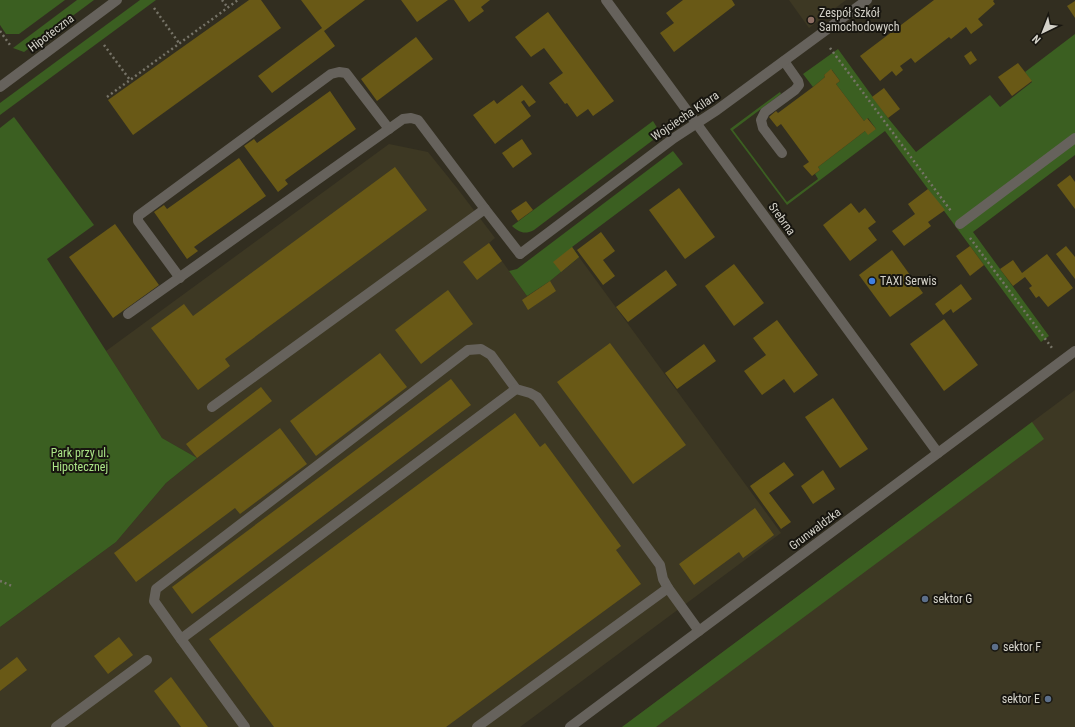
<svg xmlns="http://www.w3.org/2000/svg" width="1075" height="727" viewBox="0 0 1075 727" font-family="'Roboto Condensed',sans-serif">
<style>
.built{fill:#3d3823}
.green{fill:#3b5f21}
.building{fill:#695916}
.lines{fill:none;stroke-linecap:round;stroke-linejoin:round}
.path{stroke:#777468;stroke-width:2.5;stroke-dasharray:2 3;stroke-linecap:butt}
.service{stroke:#66625c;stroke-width:10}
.minor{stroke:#66625c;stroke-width:10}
.tertiary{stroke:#66625c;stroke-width:10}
.education-dot{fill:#8d6e63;stroke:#181610;stroke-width:1.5}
.shop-dot{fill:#3f7fe0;stroke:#181610;stroke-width:1.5}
.service-dot{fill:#5c6f8a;stroke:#181610;stroke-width:1.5}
.labels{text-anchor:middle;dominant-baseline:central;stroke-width:4;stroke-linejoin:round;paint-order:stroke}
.poi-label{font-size:12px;fill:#d4d2c9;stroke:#181610;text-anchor:start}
.street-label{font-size:12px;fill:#d4d2c9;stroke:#181610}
.park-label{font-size:12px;fill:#abe587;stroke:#181610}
</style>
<rect width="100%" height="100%" fill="#322e20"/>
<g class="built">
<polygon points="789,0 846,0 809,28"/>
<polygon points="389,144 428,152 457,188 495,238 489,243 527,296 550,281 579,257 781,533 520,727 0,727 0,627 116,542 166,483 197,458 162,438 106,351"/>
<polygon points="1075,390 1075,727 622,727 1032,422"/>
</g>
<g class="green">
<polygon points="0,0 65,0 19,34 6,34 0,25"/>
<polygon points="77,0 94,0 24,52 13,48"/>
<polygon points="140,0 156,0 0,115 0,103"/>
<polygon points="1075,34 1075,155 973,232 1049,336 1041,342 885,131 787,205 730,129 780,92 781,94 733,130 787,202 818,179 815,174 820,170 818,167 865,131 876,129 868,118 864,121 836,84 840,81 832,70 824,75 825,77 813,87 803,74 838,49 888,118 916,152 990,95 1000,107 1032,82 1025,72"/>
<polygon points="14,117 94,225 47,259 162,438 197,458 166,483 116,542 0,627 0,128"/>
<path d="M653,121L661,134L534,230C524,235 519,232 512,226Z"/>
<polygon points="673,151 683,164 572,247 579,257 550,281 527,296 509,271 517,269"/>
<polygon points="1032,422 1044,439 656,727 622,727"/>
</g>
<g class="building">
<polygon points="249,0 261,0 281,28 133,135 108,100"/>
<polygon points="301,0 365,0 324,31 335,46 272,93 258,76 322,28"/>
<polygon points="401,0 448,0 417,22"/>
<polygon points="454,0 490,0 481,7 484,11 469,22"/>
<polygon points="683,0 732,0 735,5 674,52 660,33 674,23 666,13"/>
<polygon points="934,0 994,0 993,1 995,4 978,19 983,25 971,34 966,27 951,39 949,37 915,63 911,58 900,66 903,70 896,76 892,71 880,81 860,56"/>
<polygon points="1075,1 1075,18 1067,6"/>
<polygon points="548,12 614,101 593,116 588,109 577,117 567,103 565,104 549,83 563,73 544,48 531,57 515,37"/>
<polygon points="416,37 433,59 377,101 361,79"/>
<polygon points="971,51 977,60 970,65 964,56"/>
<polygon points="1018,63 1032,81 1012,96 998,77"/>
<polygon points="831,69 840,81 836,84 864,121 867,118 876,129 868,135 865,131 818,167 820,170 812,176 803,166 809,162 781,124 777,127 769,117 776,111 778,113 813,87 825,77 824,75"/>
<polygon points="522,85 536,102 529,107 524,100 521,102 531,116 495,144 473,115 494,100 497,104"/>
<polygon points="884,88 900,109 888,118 872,97"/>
<polygon points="330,91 356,129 285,180 288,184 278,192 244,146 254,139 257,143"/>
<polygon points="522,139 532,154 513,168 502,153"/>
<polygon points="239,158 266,196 194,247 198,251 187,259 154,212 164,205 167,209"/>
<polygon points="395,167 427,210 225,359 230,366 198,390 151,328 184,304 193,316"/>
<polygon points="1070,175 1075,182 1075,209 1057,185"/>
<polygon points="679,188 715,237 685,259 649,210"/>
<polygon points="928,189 945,210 928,222 931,226 904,246 892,231 915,214 908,204"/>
<polygon points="526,201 533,210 518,221 511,211"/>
<polygon points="851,203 859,213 865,208 876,222 868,228 877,240 850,261 823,225"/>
<polygon points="115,224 159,285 113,318 69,257"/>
<polygon points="601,232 615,251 603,260 615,276 603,285 577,250"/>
<polygon points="489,243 502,261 477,280 463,262"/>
<polygon points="970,246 984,265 970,276 956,256"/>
<polygon points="1066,246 1075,257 1075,279 1056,254"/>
<polygon points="572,247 579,257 561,272 553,262"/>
<polygon points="892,250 923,293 890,317 859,275"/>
<polygon points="1047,254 1073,288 1048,307 1039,296 1036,298 1029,288 1032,286 1025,277 1013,286 1000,269 1013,260 1022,273"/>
<polygon points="734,264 764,303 734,326 705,286"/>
<polygon points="666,270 677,285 628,322 616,307"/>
<polygon points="550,281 556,291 528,310 522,300"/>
<polygon points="961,284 972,299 953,313 951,309 943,315 935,304"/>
<polygon points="448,290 473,324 421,364 395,330"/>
<polygon points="944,319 978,365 944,391 910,344"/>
<polygon points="777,320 818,375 794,393 784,379 762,395 744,371 766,355 753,338"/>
<polygon points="610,343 686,445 633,484 557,382"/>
<polygon points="704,344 716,361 677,389 665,373"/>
<polygon points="380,353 407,387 316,456 290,421"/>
<polygon points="451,379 471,405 192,614 172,587"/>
<polygon points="261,387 272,401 197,458 186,444"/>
<polygon points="833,398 868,449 840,468 805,417"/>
<polygon points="515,413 540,447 545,443 621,546 616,550 641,584 446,727 274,727 209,639"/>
<polygon points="280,428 307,464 240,514 235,508 136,582 114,553"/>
<polygon points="784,462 794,475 769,493 791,522 781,529 750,486"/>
<polygon points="823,470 835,489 813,504 801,486"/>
<polygon points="755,508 774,535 743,558 739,552 694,585 679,564"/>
<polygon points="119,637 133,655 108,674 94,656"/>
<polygon points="17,657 27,670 0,691 0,670"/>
<polygon points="171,677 208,727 181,727 154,691"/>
</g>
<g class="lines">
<g class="path">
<polyline points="222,0 228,8"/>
<polyline points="154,8 179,43"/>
<polyline points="0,31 10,45"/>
<polyline points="104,45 130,80"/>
<polyline points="830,48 951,211"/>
<polyline points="107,97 238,0"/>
<polyline points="970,238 1052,348"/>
<polyline points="0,581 12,586"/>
</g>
<g class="service">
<polyline points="782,153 763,128 761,120 765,112 795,90 799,85 798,81 784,61"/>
<polyline points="960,224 1075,138"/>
<polyline points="180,278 138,221 138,216 331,74 339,72 346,73 389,129"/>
<polyline points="128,314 403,119 411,118 418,120 485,209"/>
<polyline points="212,407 485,209 520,254"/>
<polyline points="181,639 154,601 156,589 468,350 481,349 491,355 516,389 530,393 537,397 660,565 663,579 668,588"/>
<polyline points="56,727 147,660"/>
<polyline points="245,727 181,639 516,389"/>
<polyline points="477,727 668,588 699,631"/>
</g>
<g class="minor">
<polyline points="606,0 938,453"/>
<polyline points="520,254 674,138 717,110 867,0"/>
<polyline points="570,727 1075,351"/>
</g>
<polyline class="tertiary" points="0,87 117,0"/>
</g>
<circle class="education-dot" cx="811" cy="20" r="4"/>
<circle class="shop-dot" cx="872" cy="281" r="4"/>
<g class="service-dot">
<circle cx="925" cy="599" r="4"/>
<circle cx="995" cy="647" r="4"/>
<circle cx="1048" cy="699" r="4"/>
</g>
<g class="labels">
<g class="poi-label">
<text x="819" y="13">Zespół Szkół<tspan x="819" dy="14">Samochodowych</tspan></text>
<text x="880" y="281">TAXI Serwis</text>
<text x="933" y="599">sektor G</text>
<text x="1003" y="647">sektor F</text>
<text x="1040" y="699" text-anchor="end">sektor E</text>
</g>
<g class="street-label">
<text transform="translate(51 33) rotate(-37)">Hipoteczna</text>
<text transform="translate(685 116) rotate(-34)">Wojciecha Kilara</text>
<text transform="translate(782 219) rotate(54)">Srebrna</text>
<text transform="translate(815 529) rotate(-37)">Grunwaldzka</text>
</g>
<g class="park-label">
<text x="80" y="453">Park przy ul.<tspan x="80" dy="14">Hipotecznej</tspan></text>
</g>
</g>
<g transform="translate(1043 32) rotate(223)" stroke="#181610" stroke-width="3" paint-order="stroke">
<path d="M0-3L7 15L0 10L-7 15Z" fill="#d4d2c9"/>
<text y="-6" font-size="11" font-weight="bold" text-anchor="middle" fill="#d4d2c9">N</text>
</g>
</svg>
